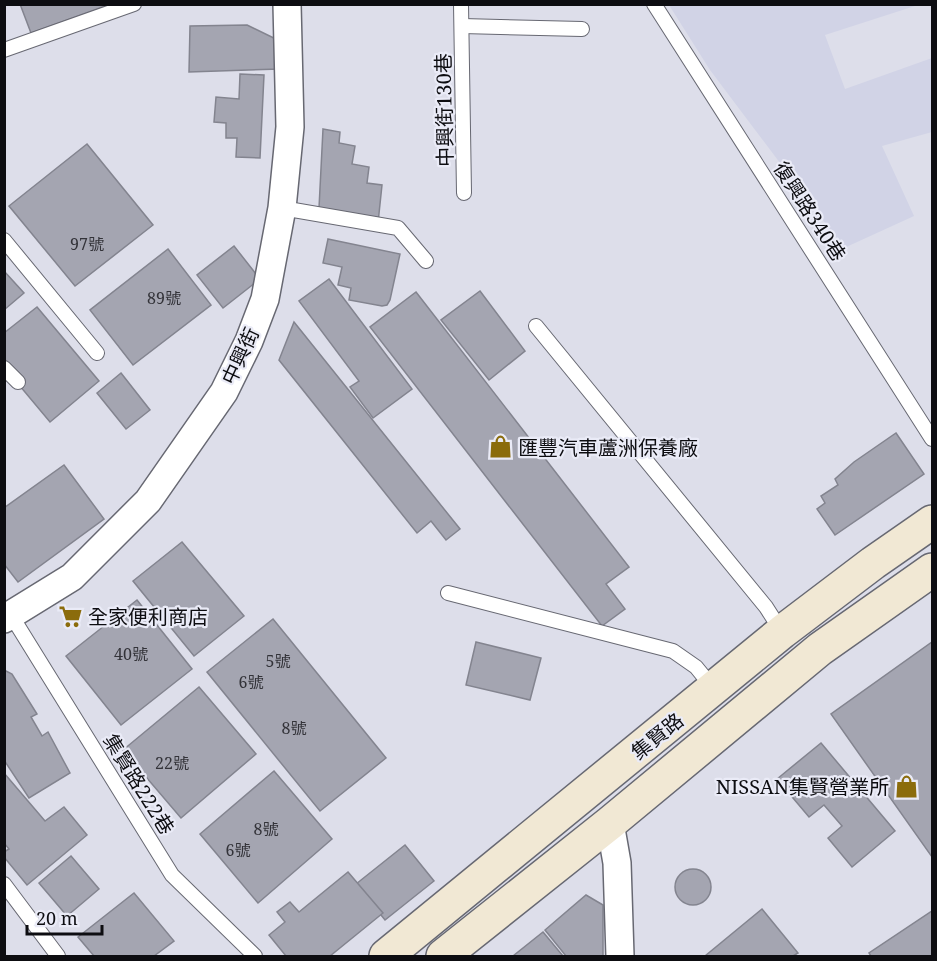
<svg xmlns="http://www.w3.org/2000/svg" width="937" height="961" viewBox="0 0 937 961" font-family="'Noto Serif','Noto Sans TC',serif">
<style>
.built{fill:#d1d3e6}
.building{fill:#a4a5b1;stroke:#83848f;stroke-width:1.5}
.lines{fill:none;stroke-linecap:round;stroke-linejoin:round}
.lane-casing{stroke:#676872;stroke-width:16}
.street-casing{stroke:#676872;stroke-width:30}
.secondary-casing{stroke:#676872;stroke-width:36}
.lane{stroke:#fff;stroke-width:14}
.street{stroke:#fff;stroke-width:27}
.secondary{stroke:#f1e8d4;stroke-width:33}
.labels{text-anchor:middle;dominant-baseline:central;stroke-width:4.5;stroke-linejoin:round;paint-order:stroke}
.number-label{font-size:16px;fill:#333339}
.street-label{font-size:20px;fill:#0d0d11;stroke:#eaebf7}
.poi-label{font-size:20px;fill:#0d0d11;stroke:#eaebf7;text-anchor:start}
</style>
<rect width="100%" height="100%" fill="#dddeea"/>
<polygon class="built" points="669,5 918,5 825,35 845,89 932,58 932,132 882,146 914,216 844,248 710,70"/>
<g class="building">
<polygon points="20,4 111,4 31,33"/>
<polygon points="247,25 282,42 280,69 189,72 190,26"/>
<polygon points="240,74 264,75 260,158 236,157 237,138 226,138 226,123 214,122 216,97 239,99"/>
<polygon points="323,129 340,132 339,143 355,146 352,164 369,167 367,183 382,185 378,223 322,211 319,208"/>
<polygon points="87,144 153,225 75,286 9,206"/>
<polygon points="328,239 400,254 390,300 387,305 382,306 349,300 351,288 338,285 342,267 323,263"/>
<polygon points="234,246 260,279 223,308 197,275"/>
<polygon points="168,249 211,305 133,365 90,310"/>
<polygon points="4,271 24,293 4,310"/>
<polygon points="329,279 412,389 373,418 350,387 359,381 299,301"/>
<polygon points="480,291 525,351 489,380 441,320"/>
<polygon points="416,292 629,567 606,584 625,609 602,626 370,327"/>
<polygon points="37,307 99,381 50,422 4,367 4,333"/>
<polygon points="294,322 460,529 446,540 431,521 417,533 279,360"/>
<polygon points="121,373 150,410 126,429 97,393"/>
<polygon points="896,433 924,474 835,535 817,509 825,503 821,496 838,485 835,479 854,462"/>
<polygon points="64,465 104,519 18,582 4,564 4,508"/>
<polygon points="182,542 244,616 194,656 133,581"/>
<polygon points="137,600 192,669 121,725 66,656"/>
<polygon points="273,619 386,758 320,811 207,672"/>
<polygon points="476,642 541,658 530,700 466,685"/>
<polygon points="932,642 932,857 831,714"/>
<polygon points="4,670 12,674 15,679 37,714 31,717 42,736 48,732 70,773 29,798 4,760"/>
<polygon points="199,687 256,754 181,818 123,750"/>
<polygon points="821,743 895,831 852,867 828,838 842,826 824,805 809,817 777,779"/>
<polygon points="274,771 332,839 258,903 200,834"/>
<polygon points="4,773 45,821 64,807 87,835 27,885 4,857 4,852 9,849 4,843"/>
<polygon points="405,845 434,881 385,920 356,884"/>
<polygon points="71,856 99,889 67,916 39,883"/>
<circle cx="693" cy="887" r="18"/>
<polygon points="348,872 383,913 330,956 286,956 269,935 285,922 277,912 290,902 299,912"/>
<polygon points="134,893 174,941 154,956 94,956 78,937"/>
<polygon points="586,895 603,905 603,956 566,956 545,930"/>
<polygon points="762,909 798,953 793,956 705,956"/>
<polygon points="932,911 932,956 871,956 869,953"/>
<polygon points="543,932 563,956 513,956"/>
</g>
<g class="lines">
<defs>
<g id="lane">
<polyline points="461,4 464,193"/>
<polyline points="654,4 932,439"/>
<polyline points="462,26 582,29"/>
<polyline points="4,50 134,4"/>
<polyline points="282,208 398,228 426,261"/>
<polyline points="4,240 97,353"/>
<polyline points="536,326 766,607 782,632"/>
<polyline points="4,368 18,382"/>
<polyline points="448,593 673,651 696,667 714,689"/>
<polyline points="11,615 172,875 255,956"/>
<polyline points="4,884 58,956"/>
</g>
<g id="street">
<polyline points="4,619 72,577 148,501 224,392 249,341 265,299 282,208 290,127 287,4"/>
<polyline points="610,823 617,863 620,956"/>
</g>
<g id="secondary">
<polyline points="386,956 782,632 873,563 932,522"/>
<polyline points="443,956 610,823 820,649 932,570"/>
</g>
</defs>
<use href="#lane" class="lane-casing"/>
<use href="#street" class="street-casing"/>
<use href="#secondary" class="secondary-casing"/>
<use href="#lane" class="lane"/>
<use href="#street" class="street"/>
<use href="#secondary" class="secondary"/>
</g>
<defs>
<symbol id="shop-bare" viewBox="-9 -9 18 18"><path d="M-5-2.5h2.3a2.7 3.5 0 0 1 5.4 0H5L5.5 6h-11ZM-1.5-2.5h3a1.5 2.3 0 0 0-3 0Z" fill="#8b6c0c" stroke="#eaebf7" stroke-width="2.5" paint-order="stroke"/></symbol>
<symbol id="supermarket-bare" viewBox="-9 -9 18 18"><path d="M-6-5.5h2.5l.6 2H6L4.5 2H-2.5L-4.4-4H-6ZM-1.5 3.2a1.3 1.3 0 1 0 .1 0ZM3 3.2a1.3 1.3 0 1 0 .1 0Z" fill="#8b6c0c" stroke="#eaebf7" stroke-width="2.5" paint-order="stroke"/></symbol>
</defs>
<g fill-rule="evenodd">
<use href="#shop-bare" x="484" y="430" width="33" height="33"/>
<use href="#supermarket-bare" x="54" y="600" width="33" height="33"/>
<use href="#shop-bare" x="890" y="770" width="33" height="33"/>
</g>
<g class="labels">
<g class="number-label">
<text x="87" y="244">97號</text>
<text x="164" y="298">89號</text>
<text x="131" y="654">40號</text>
<text x="278" y="661">5號</text>
<text x="251" y="682">6號</text>
<text x="294" y="728">8號</text>
<text x="172" y="763">22號</text>
<text x="266" y="829">8號</text>
<text x="238" y="850">6號</text>
</g>
<g class="street-label">
<text transform="translate(444 110) rotate(-91)">中興街130巷</text>
<text transform="translate(810 211) rotate(57)">復興路340巷</text>
<text transform="translate(240 356) rotate(-65)">中興街</text>
<text transform="translate(657 736) rotate(-39)">集賢路</text>
<text transform="translate(139 784) rotate(58)">集賢路222巷</text>
</g>
<g class="poi-label">
<text x="518" y="447">匯豐汽車蘆洲保養廠</text>
<text x="88" y="616">全家便利商店</text>
<text x="889" y="786" text-anchor="end">NISSAN集賢營業所</text>
</g>
</g>
<rect width="937" height="961" fill="none" stroke="#0d0d11" stroke-width="12"/>
<path d="M27 925v9h75v-9" fill="none" stroke="#0d0d11" stroke-width="3"/>
<text x="36" y="925" font-size="18" fill="#0d0d11" stroke="#eaebf7" stroke-width="4.5" paint-order="stroke">20 m</text>
</svg>
